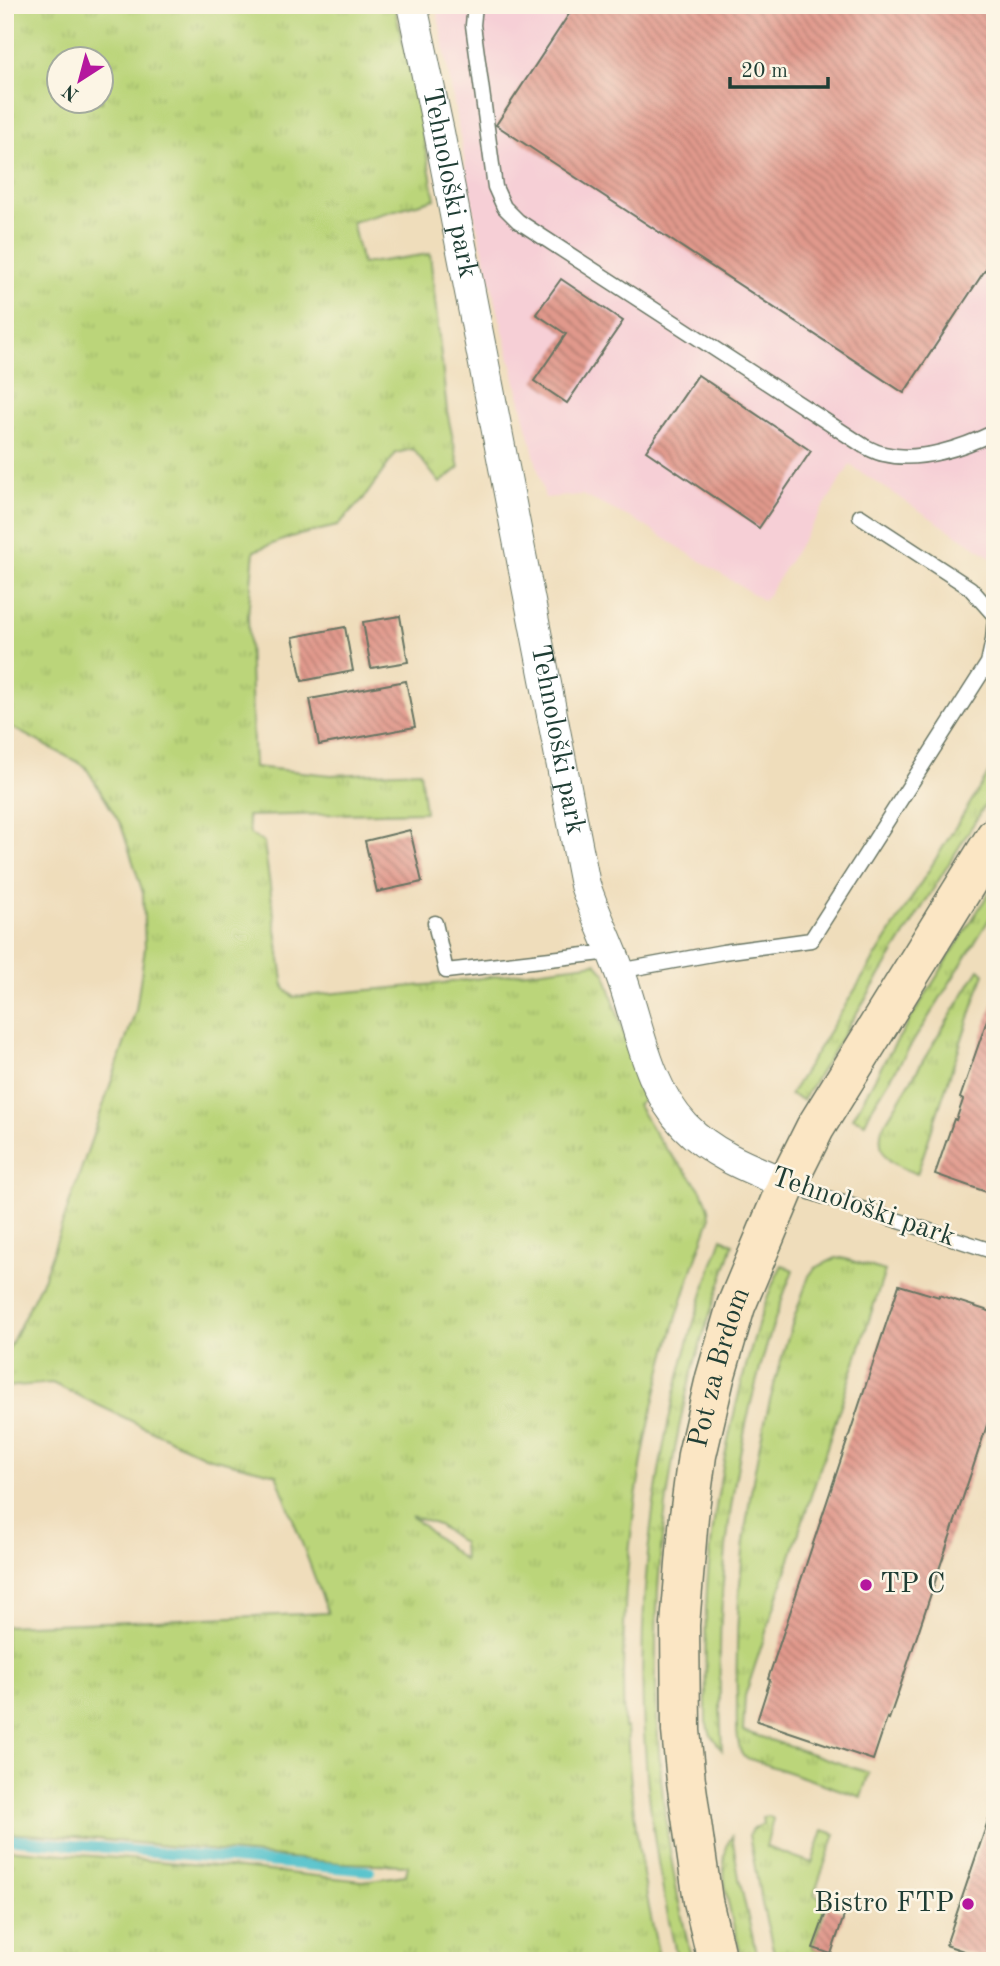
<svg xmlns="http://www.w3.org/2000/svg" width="1000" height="1966" viewBox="0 0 1000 1966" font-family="'Old Standard TT',serif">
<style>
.built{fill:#f6cfd6}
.grass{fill:url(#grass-tufts);stroke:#6d8957;stroke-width:2;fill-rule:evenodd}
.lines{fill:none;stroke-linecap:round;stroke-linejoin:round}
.stream{stroke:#54c2cc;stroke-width:10}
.building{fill:url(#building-back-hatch)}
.lane-casing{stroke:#687563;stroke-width:17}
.street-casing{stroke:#687563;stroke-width:32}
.secondary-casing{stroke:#687563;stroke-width:41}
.lane{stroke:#fff;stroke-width:14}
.street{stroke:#fff;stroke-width:30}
.secondary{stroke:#fbe6c4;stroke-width:38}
.poi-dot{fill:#b5179e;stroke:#fcf5e5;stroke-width:2.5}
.labels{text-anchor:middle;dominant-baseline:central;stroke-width:5;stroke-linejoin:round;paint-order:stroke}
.street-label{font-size:28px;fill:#1f3d34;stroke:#fcf5e5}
.poi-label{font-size:28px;fill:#1f3d34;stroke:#fcf5e5;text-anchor:start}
</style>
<defs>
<pattern id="grass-tufts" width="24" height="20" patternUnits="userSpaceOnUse" patternTransform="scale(1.75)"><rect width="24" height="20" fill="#bbd57a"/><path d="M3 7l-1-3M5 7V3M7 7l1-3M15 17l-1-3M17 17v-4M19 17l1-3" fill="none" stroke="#a0b86a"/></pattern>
<pattern id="building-back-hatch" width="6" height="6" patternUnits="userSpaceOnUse" patternTransform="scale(1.75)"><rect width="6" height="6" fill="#e1998c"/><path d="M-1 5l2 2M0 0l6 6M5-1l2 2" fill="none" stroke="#b67e73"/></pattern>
</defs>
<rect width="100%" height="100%" fill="#fcf5e5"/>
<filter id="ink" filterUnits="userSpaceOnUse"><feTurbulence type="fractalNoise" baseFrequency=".0143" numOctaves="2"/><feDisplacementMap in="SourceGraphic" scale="14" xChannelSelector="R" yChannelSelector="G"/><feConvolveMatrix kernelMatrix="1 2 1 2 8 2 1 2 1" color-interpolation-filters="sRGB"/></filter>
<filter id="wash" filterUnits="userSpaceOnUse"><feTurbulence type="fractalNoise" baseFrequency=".00686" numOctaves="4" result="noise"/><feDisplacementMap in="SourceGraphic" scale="28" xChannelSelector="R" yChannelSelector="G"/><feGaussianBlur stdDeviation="1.57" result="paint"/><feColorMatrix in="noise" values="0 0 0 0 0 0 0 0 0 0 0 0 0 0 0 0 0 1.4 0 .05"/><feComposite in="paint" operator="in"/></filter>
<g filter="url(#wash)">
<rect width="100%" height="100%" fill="#efddbb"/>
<polygon class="built" points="436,5 995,5 995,560 850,465 764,601 637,521 582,495 545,498 475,219"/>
<g class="grass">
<path d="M5,5H394L416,97L435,199L352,222L362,264L430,254L447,411L459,468L440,483L413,449L396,453L364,498L337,526L291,537L254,551L248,616L254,767L331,775L420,771L425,812L247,816L250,834L264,843L284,988L293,997L436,984L596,963L605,973L644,1100L637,1104C646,1118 654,1133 664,1146C679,1167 711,1190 710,1219C693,1267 676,1315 663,1365C632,1483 619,1606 624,1728L627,1727C630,1806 643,1884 660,1961H5V1849L240,1868L363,1881L406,1875L408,1865L341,1863L76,1837L5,1833V1626L328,1613L276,1474L207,1457L52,1383L5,1387V1356L44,1277L136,1010L145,948L143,893L121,825L85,766L5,724ZM60,60H102V102H60ZM411,1516L438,1525L463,1543L464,1560Z"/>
<polygon points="995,763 995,789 803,1100 790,1095"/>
<polygon points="995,883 995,910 872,1108 865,1123 853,1118 885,1060"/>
<path d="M979,969L984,973L917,1174C894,1165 875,1158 882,1128Z"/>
<path d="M722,1238L733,1244C718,1293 699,1341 687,1391C643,1579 646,1774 692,1961H678C618,1713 634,1476 722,1238Z"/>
<path d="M836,1258H842L885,1271L745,1696L743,1731L869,1773L861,1797L744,1757C735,1748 737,1714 737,1700C733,1555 758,1412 809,1276L815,1268Z"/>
<path d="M782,1265L793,1270C733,1422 712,1587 722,1750L711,1735L706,1722C706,1684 705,1646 706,1609C709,1527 725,1445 746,1366C756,1332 765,1296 782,1265Z"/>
<polygon points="769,1816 773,1819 766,1847 812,1863 823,1830 835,1834 814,1895 827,1901 812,1949 831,1956 829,1961 776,1961 760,1895 749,1835 752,1830 763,1824 762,1817"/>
<path d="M732,1836L739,1878L758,1961H743C735,1929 712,1864 732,1836Z"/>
</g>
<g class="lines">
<polyline class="stream" points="5,1839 370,1871"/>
</g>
<g id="blocks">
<g class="building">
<polygon points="575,5 995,5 995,255 904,393 496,125"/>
<polygon points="561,279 623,321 567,403 534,381 566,334 536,314"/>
<polygon points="698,375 811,451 759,528 646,451"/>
<polygon points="400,616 408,662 371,668 363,622"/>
<polygon points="345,627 353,671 302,681 293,637"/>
<polygon points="406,681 415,727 319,745 310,699"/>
<polygon points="410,830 422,882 377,892 365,841"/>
<polygon points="995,997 995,1195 935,1174 954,1119 956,1120 963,1100 960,1098"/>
<polygon points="899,1285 939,1297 939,1295 995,1313 995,1401 897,1696 889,1719 887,1718 873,1760 757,1721 770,1680 768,1679"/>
<polygon points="995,1800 995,1961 993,1961 946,1945"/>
<polygon points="828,1907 845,1913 831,1954 813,1948"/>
</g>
</g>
</g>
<g filter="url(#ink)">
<use href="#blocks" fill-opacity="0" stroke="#687563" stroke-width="2"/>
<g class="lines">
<defs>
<g id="lane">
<path d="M475,5L473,25L495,187L504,207L518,221L864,446C870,449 877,453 884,454C919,463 964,447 995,432"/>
<polyline points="860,516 970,588 995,616"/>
<polyline points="435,923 446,971 611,952"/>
<polyline points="619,971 723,952 811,940 988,663 993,640 995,618"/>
<polyline points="788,1185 995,1252"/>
</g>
<g id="street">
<path id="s1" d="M412,5L439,132L585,885C595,914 608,941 619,970C639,1022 645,1084 685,1126C713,1155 751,1169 787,1184"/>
</g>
<g id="secondary">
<path id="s2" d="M717,1961L703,1901L686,1781L681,1731L680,1625L689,1516L697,1455L715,1378L736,1306L787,1184L815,1128L995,837"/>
</g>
</defs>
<use href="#lane" class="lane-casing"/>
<use href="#street" class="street-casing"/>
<use href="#secondary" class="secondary-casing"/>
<use href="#lane" class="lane"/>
<use href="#street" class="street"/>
<use href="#secondary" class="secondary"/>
</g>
</g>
<g class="poi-dot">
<circle cx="866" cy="1585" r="7"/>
<circle cx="968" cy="1904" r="7"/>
</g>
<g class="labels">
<g class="street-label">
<text stroke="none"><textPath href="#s1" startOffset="182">Tehnološki park</textPath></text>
<text stroke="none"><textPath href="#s1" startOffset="749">Tehnološki park</textPath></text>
<text transform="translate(863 1208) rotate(19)">Tehnološki park</text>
<text stroke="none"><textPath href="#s2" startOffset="600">Pot za Brdom</textPath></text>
</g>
<g class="poi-label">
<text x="880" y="1585">TP C</text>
<text x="954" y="1904" text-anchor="end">Bistro FTP</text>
</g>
</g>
<rect width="1000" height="1966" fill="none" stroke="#fcf5e5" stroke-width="28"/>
<g transform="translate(80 80) rotate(216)"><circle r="33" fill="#fcf5e5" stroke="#a4ab9e" stroke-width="2"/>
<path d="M0-5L12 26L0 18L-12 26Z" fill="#b5179e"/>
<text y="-10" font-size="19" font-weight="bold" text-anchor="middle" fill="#1f3d34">N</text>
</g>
<path d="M730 77v10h98v-10" fill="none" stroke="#1f3d34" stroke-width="3.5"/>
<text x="741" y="77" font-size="21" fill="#1f3d34" stroke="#fcf5e5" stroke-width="5" paint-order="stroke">20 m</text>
</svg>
